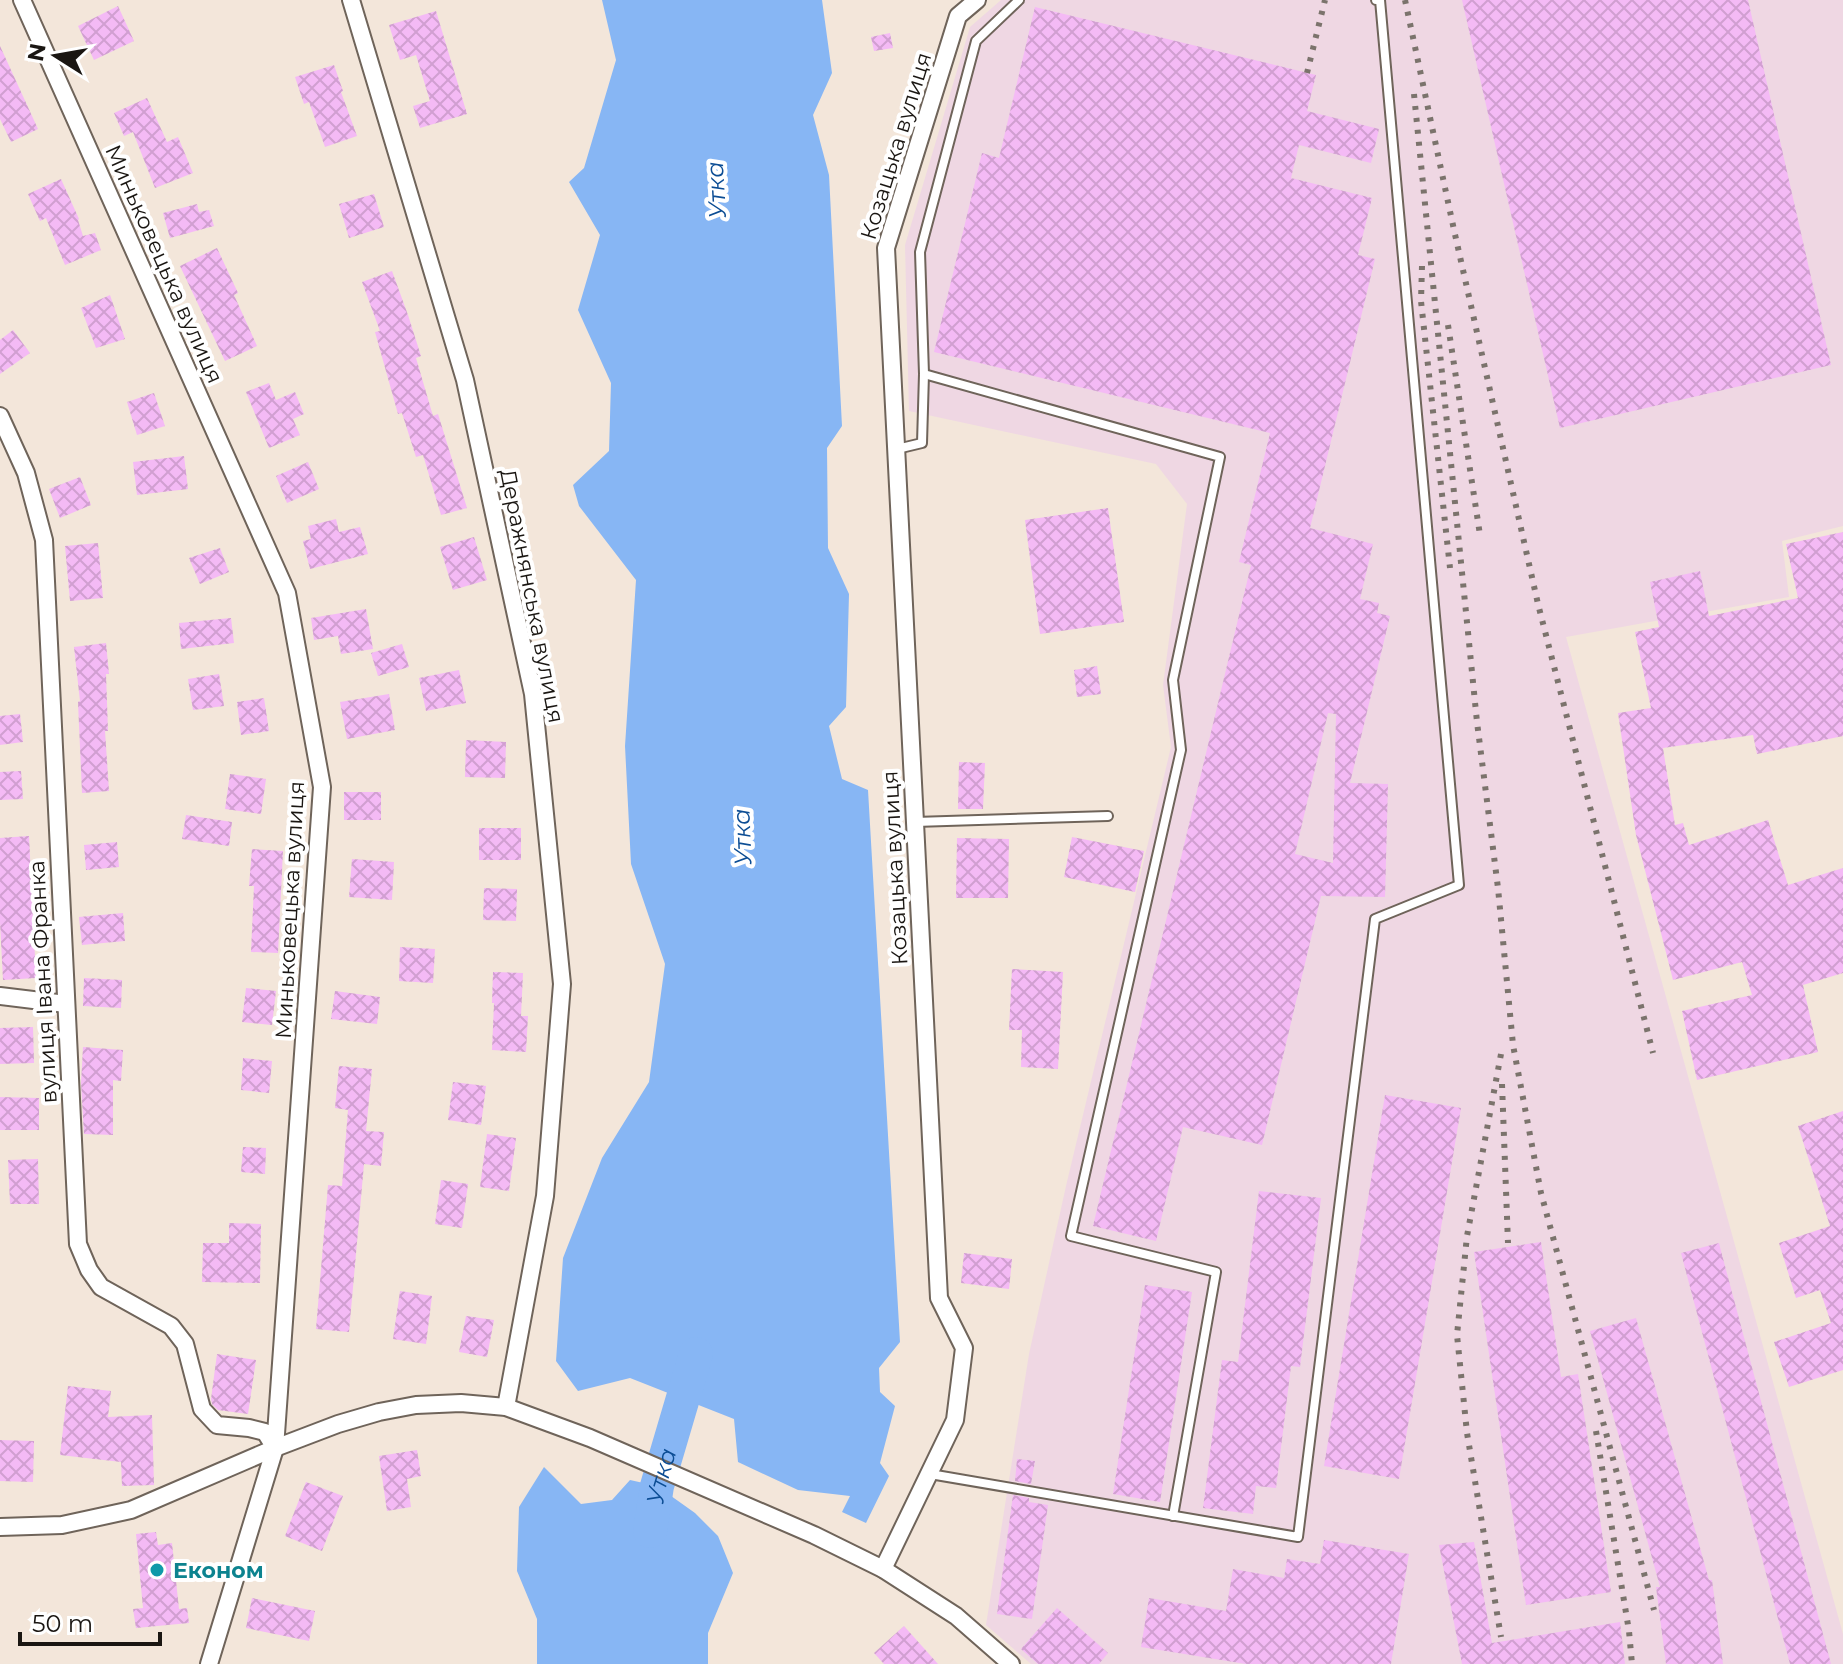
<svg xmlns="http://www.w3.org/2000/svg" width="1843" height="1664" viewBox="0 0 1843 1664" font-family="Montserrat,sans-serif">
<style>
.industrial{fill:#efd7e3}
.water{fill:#87b6f4}
.lines{fill:none;stroke-linecap:round;stroke-linejoin:round}
.river{stroke:#87b6f4;stroke-width:34}
.building{fill:url(#building-cross-hatch);fill-rule:evenodd}
.service-casing{stroke:#6f645a;stroke-width:12}
.minor-casing{stroke:#6f645a;stroke-width:20}
.service{stroke:#fff;stroke-width:8}
.minor{stroke:#fff;stroke-width:16}
.rail{stroke:#7b736c;stroke-width:6;stroke-dasharray:4 8;stroke-linecap:butt}
.culture-dot{fill:#0f9aa8;stroke:#fff;stroke-width:3}
.labels{text-anchor:middle;dominant-baseline:central;stroke-width:8;stroke-linejoin:round;paint-order:stroke}
.street-label{font-size:22px;fill:#1a1612;stroke:#fff}
.culture-label{font-size:22px;font-weight:bold;fill:#0d838f;stroke:#fff;text-anchor:start}
.water-label{font-size:24px;font-style:italic;fill:#0c4d94;stroke:#fff}
</style>
<defs>
<pattern id="building-cross-hatch" width="8" height="8" patternUnits="userSpaceOnUse" patternTransform="scale(2)"><rect width="8" height="8" fill="#f4baf5"/><path d="M0 0l8 8M0 8l8-8" fill="none" stroke="#d19fd1"/></pattern>
</defs>
<rect width="100%" height="100%" fill="#f3e6da"/>
<polygon class="industrial" points="1001,0 1843,0 1843,526 1782,541 1789,597 1566,637 1843,1634 1843,1664 1031,1664 986,1625 1029,1354 1066,1186 1171,747 1163,685 1187,504 1156,464 909,411 905,245 970,27"/>
<g class="water">
<polygon points="602,0 822,0 832,73 813,115 829,175 842,426 827,448 828,548 849,594 846,707 829,726 842,779 868,790 900,1342 879,1368 880,1392 895,1406 880,1463 889,1476 866,1523 842,1512 850,1496 798,1490 738,1462 734,1419 630,1378 578,1391 556,1361 563,1258 602,1158 649,1082 665,964 631,864 625,746 636,580 579,506 573,485 609,451 611,383 578,310 600,235 569,182 584,168 616,60"/>
<polygon points="544,1467 581,1504 612,1500 630,1480 657,1486 695,1513 718,1536 733,1573 708,1633 708,1664 537,1664 537,1619 517,1571 519,1507"/>
</g>
<g class="lines">
<path class="river" id="s1" d="M650,1531L657,1486L696,1354"/>
</g>
<g class="building">
<polygon points="1462,0 1748,0 1831,365 1560,428"/>
<polygon points="118,6 134,41 94,60 78,26"/>
<path d="M1035,7L1316,75L1307,111L1379,129L1371,163L1299,145L1291,178L1372,198L1358,255L1375,259L1310,528L1373,544L1360,599L1379,603L1377,613L1390,616L1350,783L1388,784L1385,897L1321,896L1262,1145L1183,1127L1156,1241L1093,1226L1251,565L1239,562L1270,433L934,352L982,153L999,158ZM1328,713L1336,714L1333,863L1295,854Z"/>
<polygon points="436,11 467,114 420,128 413,106 430,101 416,55 400,60 389,25"/>
<polygon points="890,33 893,48 874,51 871,37"/>
<polygon points="0,46 38,129 11,142 0,119"/>
<polygon points="334,65 343,91 341,92 357,136 325,147 309,102 304,104 295,77"/>
<polygon points="147,98 167,142 178,137 193,173 155,188 133,132 124,136 114,113"/>
<polygon points="61,179 79,219 78,220 83,236 95,233 101,250 65,265 46,218 40,221 28,194"/>
<polygon points="374,194 384,227 349,238 339,204"/>
<polygon points="197,204 199,212 209,210 214,226 170,238 163,213"/>
<polygon points="217,248 238,293 234,295 257,346 225,361 180,266"/>
<polygon points="392,271 408,315 421,356 416,358 433,416 438,414 467,508 441,515 423,455 416,457 402,413 398,414 375,332 380,331 362,282"/>
<polygon points="110,295 125,339 96,348 81,308"/>
<polygon points="13,330 30,353 0,374 0,340"/>
<polygon points="269,383 276,400 295,392 304,414 293,419 300,435 269,448 246,392"/>
<polygon points="154,393 165,426 137,435 127,402"/>
<polygon points="184,456 188,489 137,495 133,462"/>
<polygon points="308,462 319,489 287,503 276,476"/>
<polygon points="80,477 91,505 60,518 49,489"/>
<polygon points="1108,508 1124,622 1040,634 1025,520"/>
<polygon points="336,519 339,532 360,527 368,554 310,569 303,541 311,539 308,526"/>
<polygon points="1843,532 1843,736 1757,754 1753,735 1663,748 1675,825 1683,823 1689,845 1768,820 1788,885 1843,868 1843,973 1803,985 1818,1052 1697,1080 1682,1011 1752,995 1742,962 1673,980 1636,835 1618,713 1651,708 1635,632 1659,627 1650,582 1700,571 1709,616 1798,598 1786,544"/>
<polygon points="474,537 487,580 453,590 440,547"/>
<polygon points="98,543 103,598 70,601 65,546"/>
<polygon points="220,548 229,572 200,584 189,558"/>
<polygon points="366,609 373,649 341,654 338,636 314,640 311,618"/>
<polygon points="231,618 234,643 181,649 179,623"/>
<polygon points="106,643 109,674 106,674 108,731 105,731 109,791 82,793 78,702 80,701 74,647"/>
<polygon points="402,644 409,667 378,676 371,653"/>
<polygon points="1097,666 1101,694 1077,697 1074,670"/>
<polygon points="459,670 466,703 426,711 419,678"/>
<polygon points="219,674 224,706 193,710 188,679"/>
<polygon points="389,694 395,730 347,739 340,702"/>
<polygon points="264,698 269,731 241,735 237,702"/>
<polygon points="20,714 23,742 0,745 0,716"/>
<polygon points="466,740 506,742 505,778 465,777"/>
<polygon points="959,762 985,763 983,809 958,809"/>
<polygon points="21,771 23,799 0,800 0,772"/>
<polygon points="230,774 266,779 261,814 225,809"/>
<rect x="344" y="792" width="37" height="28"/>
<polygon points="186,815 232,822 229,846 182,839"/>
<rect x="479" y="828" width="42" height="32"/>
<polygon points="29,836 36,978 3,980 0,922 0,838"/>
<polygon points="1072,837 1144,851 1135,892 1064,877"/>
<polygon points="957,838 1009,839 1008,898 956,898"/>
<polygon points="117,842 119,867 86,870 84,845"/>
<polygon points="252,849 283,851 278,953 251,952 254,886 249,886"/>
<polygon points="352,859 394,862 392,900 349,897"/>
<polygon points="484,888 517,889 516,921 483,920"/>
<polygon points="123,913 125,941 82,945 79,917"/>
<polygon points="400,947 435,949 433,983 399,981"/>
<polygon points="1012,969 1063,972 1058,1069 1021,1067 1022,1030 1009,1030"/>
<polygon points="493,972 523,973 521,1016 528,1016 526,1052 492,1050 494,1003 492,1003"/>
<polygon points="84,978 122,980 121,1008 83,1006"/>
<polygon points="246,988 276,991 272,1025 242,1022"/>
<polygon points="335,991 380,997 377,1024 331,1019"/>
<polygon points="33,1027 34,1063 0,1064 0,1028"/>
<polygon points="83,1047 123,1050 121,1081 113,1080 113,1135 84,1134 81,1083"/>
<polygon points="243,1058 272,1061 269,1093 241,1090"/>
<polygon points="339,1066 372,1069 366,1131 384,1132 381,1166 364,1164 349,1332 316,1329 328,1185 342,1186 348,1110 335,1108"/>
<polygon points="453,1082 486,1086 481,1125 448,1120"/>
<polygon points="1385,1095 1461,1108 1399,1479 1324,1466"/>
<polygon points="0,1097 39,1098 39,1130 0,1130"/>
<polygon points="1843,1111 1843,1370 1789,1387 1774,1342 1831,1323 1820,1290 1796,1298 1779,1243 1830,1226 1798,1126"/>
<polygon points="487,1134 516,1138 509,1191 480,1187"/>
<polygon points="243,1147 266,1148 265,1174 241,1172"/>
<polygon points="38,1159 39,1204 10,1204 8,1160"/>
<polygon points="441,1180 468,1184 462,1228 435,1224"/>
<polygon points="1259,1191 1321,1198 1300,1367 1291,1366 1276,1488 1256,1486 1253,1514 1203,1508 1222,1360 1238,1362"/>
<polygon points="229,1223 261,1224 260,1283 202,1282 203,1243 229,1243"/>
<polygon points="1541,1242 1561,1377 1578,1374 1611,1592 1526,1605 1474,1252"/>
<polygon points="1719,1243 1721,1251 1831,1664 1790,1664 1681,1253"/>
<polygon points="964,1253 1012,1259 1009,1289 961,1283"/>
<polygon points="1145,1285 1192,1292 1160,1502 1113,1494"/>
<polygon points="400,1291 432,1296 426,1344 393,1339"/>
<polygon points="466,1316 494,1320 487,1357 459,1352"/>
<polygon points="1636,1318 1709,1580 1712,1580 1723,1664 1666,1664 1656,1587 1660,1587 1590,1331"/>
<polygon points="217,1354 256,1360 248,1414 218,1410 212,1404 211,1399"/>
<polygon points="68,1386 111,1391 108,1417 152,1415 154,1485 122,1486 121,1462 60,1455"/>
<polygon points="0,1440 34,1441 33,1482 0,1481"/>
<polygon points="417,1450 421,1476 407,1479 411,1507 387,1511 379,1456"/>
<polygon points="1017,1459 1035,1461 1031,1484 1015,1481"/>
<polygon points="306,1482 343,1496 322,1551 285,1536"/>
<polygon points="1013,1495 1029,1498 1029,1502 1048,1505 1032,1619 997,1614"/>
<polygon points="156,1532 158,1545 172,1543 179,1609 187,1608 189,1623 136,1628 133,1609 143,1608 136,1534"/>
<polygon points="1324,1540 1409,1554 1391,1664 1246,1664 1141,1647 1149,1598 1226,1611 1233,1569 1284,1578 1287,1559 1320,1564"/>
<polygon points="1474,1542 1492,1643 1620,1622 1625,1664 1462,1664 1439,1545"/>
<polygon points="252,1598 315,1611 309,1641 246,1628"/>
<polygon points="1057,1608 1108,1653 1099,1664 1038,1664 1021,1649"/>
<polygon points="904,1626 938,1664 884,1664 874,1653"/>
</g>
<g class="lines">
<defs>
<g id="service">
<polyline points="924,374 1220,457 1173,680 1181,750 1071,1236 1216,1272 1173,1516"/>
<polyline points="897,449 922,443 924,374 920,252 976,41 1019,0"/>
<polyline points="915,822 1108,816"/>
<polyline points="930,1474 1298,1537 1375,919 1459,885 1380,0 1376,0"/>
</g>
<g id="minor">
<polyline points="22,0 287,593 322,787 275,1448 209,1664"/>
<polyline points="351,0 465,380 533,694 562,984 545,1196 506,1407"/>
<polyline points="0,416 26,473 44,540 78,1244 89,1270 101,1287 171,1326 185,1344 202,1409 217,1425 249,1428 265,1432 275,1448"/>
<polyline points="0,996 66,1004"/>
<polyline points="0,1527 62,1525 131,1510 275,1448 338,1424 379,1412 416,1405 461,1403 506,1407 590,1438 814,1535 883,1569 956,1616 1011,1664"/>
<polyline points="883,1569 955,1420 964,1348 939,1298 886,248 958,16 977,0"/>
</g>
</defs>
<use href="#service" class="service-casing"/>
<use href="#minor" class="minor-casing"/>
<use href="#service" class="service"/>
<use href="#minor" class="minor"/>
<g class="rail">
<polyline points="1405,0 1454,230 1538,604 1653,1053"/>
<polyline points="1307,73 1325,0"/>
<polyline points="1414,94 1477,722 1498,888 1513,1045 1541,1193 1654,1610"/>
<polyline points="1422,266 1421,301 1450,568"/>
<polyline points="1448,325 1480,535"/>
<polyline points="1501,1054 1467,1236 1457,1335 1467,1433 1501,1637"/>
<polyline points="1502,1084 1508,1243"/>
<polyline points="1596,1431 1629,1631 1632,1664"/>
</g>
</g>
<circle class="culture-dot" cx="157" cy="1570" r="8"/>
<g class="labels">
<g class="street-label">
<text transform="translate(896 146) rotate(-73)">Козацька вулиця</text>
<text transform="translate(164 264) rotate(66)">Миньковецька вулиця</text>
<text transform="translate(532 596) rotate(79)">Деражнянська вулиця</text>
<text transform="translate(895 868) rotate(-93)">Козацька вулиця</text>
<text transform="translate(290 910) rotate(-87)">Миньковецька вулиця</text>
<text transform="translate(43 982) rotate(-93)">вулиця Івана Франка</text>
</g>
<g class="culture-label">
<text x="173" y="1570">Економ</text>
</g>
<g class="water-label">
<text transform="translate(716 190) rotate(-93)">Утка</text>
<text transform="translate(742 837) rotate(-92)">Утка</text>
<text stroke="none"><textPath href="#s1" startOffset="56">Утка</textPath></text>
</g>
</g>
<g transform="translate(56 56) rotate(281)" stroke="#ffffff" stroke-width="6" paint-order="stroke">
<path d="M0-6L14 30L0 20L-14 30Z" fill="#1a1612"/>
<text y="-12" font-size="22" font-weight="bold" text-anchor="middle" fill="#1a1612">N</text>
</g>
<path d="M20 1632v12h140v-12" fill="none" stroke="#1a1612" stroke-width="4"/>
<text x="32" y="1632" font-size="24" fill="#1a1612" stroke="#ffffff" stroke-width="6" paint-order="stroke">50 m</text>
</svg>
